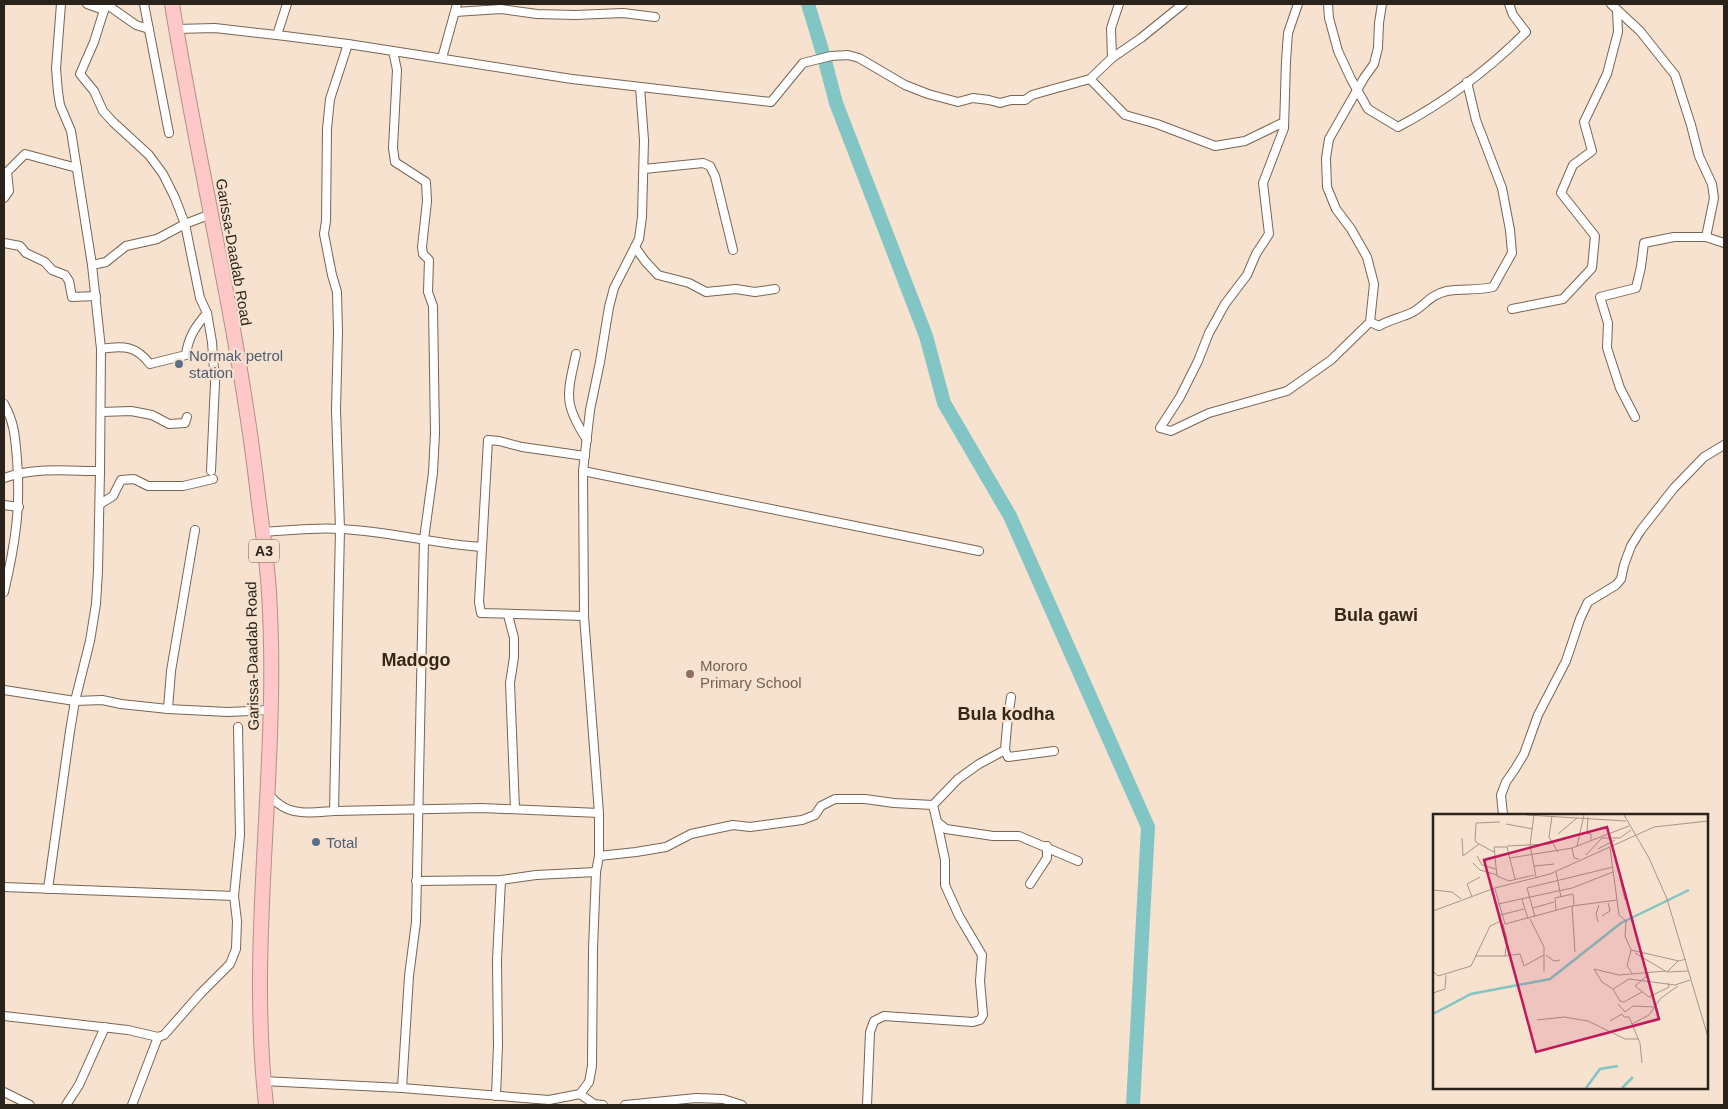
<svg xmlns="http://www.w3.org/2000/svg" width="1728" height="1109" viewBox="0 0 1728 1109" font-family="Arial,sans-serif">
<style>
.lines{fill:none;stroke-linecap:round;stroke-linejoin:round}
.river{stroke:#82c5c5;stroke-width:14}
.street-casing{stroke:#776554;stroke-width:10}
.highway-casing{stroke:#b48e8b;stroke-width:16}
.street{stroke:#fff;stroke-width:8}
.highway{stroke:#fec7c8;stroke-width:14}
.service-dot{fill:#5c6f8a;stroke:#f7e2cf;stroke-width:2}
.education-dot{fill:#8d6e63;stroke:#f7e2cf;stroke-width:2}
.labels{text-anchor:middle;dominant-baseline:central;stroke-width:4.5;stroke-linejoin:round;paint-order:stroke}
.shield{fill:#f7e2cf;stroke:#685c51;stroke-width:1}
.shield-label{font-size:14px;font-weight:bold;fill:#2a231b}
.street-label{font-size:15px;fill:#2a231b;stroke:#f7e2cf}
.service-label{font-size:15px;fill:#4e5e75;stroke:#f7e2cf;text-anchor:start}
.education-label{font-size:15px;fill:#785e54;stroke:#f7e2cf;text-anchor:start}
.quarter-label{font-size:18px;font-weight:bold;fill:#352616;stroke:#f7e2cf}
.inset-river{fill:none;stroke:#82c5c5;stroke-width:2.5}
.inset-road{fill:none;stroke:#a59687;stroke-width:1}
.view{fill:#c2185b;fill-opacity:0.15;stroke:#c2185b;stroke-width:2.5}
.inset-edge{fill:none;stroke:#2a231b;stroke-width:2.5}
</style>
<rect width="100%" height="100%" fill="#f7e2cf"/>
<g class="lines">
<polyline class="river" points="808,4 824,57 836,103 926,336 944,403 1010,516 1148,827 1133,1105"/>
<defs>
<g id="street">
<polyline points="87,4 104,10"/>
<polyline points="144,4 169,133"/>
<polyline points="1298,4 1288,33 1286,61 1284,128 1263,183 1269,234 1256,254 1247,275 1225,304 1209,333 1198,361 1180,397 1160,428 1171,431 1209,413 1287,391 1331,360 1370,322 1374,284 1367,257 1351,229 1336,209 1327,187 1326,158 1329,139 1364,78 1374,64 1378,48 1379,23 1382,4"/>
<path d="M1328,4L1329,18L1338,51L1351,79L1368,109L1398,127C1445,102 1489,69 1526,32L1513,15L1509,4"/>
<polyline points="1611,4 1640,31 1675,75 1691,125 1699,156 1712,184 1714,198 1706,237"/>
<polyline points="455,12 501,9 537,14 575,15 623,13 655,17"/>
<polyline points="149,29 136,25 106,4 94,42 80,74 94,91 103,111 113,122 149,155 163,174 175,198 185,224 200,298 207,313 212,342 215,383 211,471"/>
<polyline points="176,29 215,28 285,36 348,44 572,79 771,102 803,63 831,56 848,55 859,58 905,85 928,94 958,102 973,98 989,100 1000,103 1011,100 1025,100 1032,95 1057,88 1090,79 1112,58 1111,28 1119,4"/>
<polyline points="277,35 287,4"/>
<polyline points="348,44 330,99 327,129 326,221 324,234 332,275 337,292 338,332 336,410 340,529 334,811 482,808 599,813"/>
<polyline points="393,51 397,70 393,148 395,162 426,182 427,201 422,247 423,254 429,260 428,292 433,306 435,433 433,473 424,539 416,922 409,976 402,1088"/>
<polyline points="442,58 457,4"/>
<polyline points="1112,58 1141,38 1183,4"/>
<polyline points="1090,79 1125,115 1157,124 1215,146 1245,141 1284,122"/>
<polyline points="644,169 703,163 710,166 715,176 733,250"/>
<polyline points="4,198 9,191 7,172 25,154 77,168"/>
<polyline points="4,243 20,246 26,253 45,262 52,270 65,275 69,281 72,297 96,296"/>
<polyline points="635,247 645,261 658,275 689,283 706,292 736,289 755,292 775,289"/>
<polyline points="92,265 106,262 126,246 157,239 185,224 211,214"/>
<polyline points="1512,309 1563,299 1592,268 1595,236 1561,193 1573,165 1592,151 1584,122 1607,74 1618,32 1617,10"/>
<path d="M1370,322L1379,326C1389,320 1400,318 1411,313C1425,306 1429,295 1447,291C1462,288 1477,291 1493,287L1512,253L1510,230L1502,188L1476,120L1467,82"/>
<path d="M101,349C124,345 136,346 150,364L186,355C188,337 196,326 207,313"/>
<path d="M576,354C567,395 563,403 587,440"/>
<path d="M4,404C15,424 15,437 17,459C21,508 15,545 4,592"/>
<polyline points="101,412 131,411 152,415 169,424 185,423 187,417"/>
<polyline points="1635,417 1620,388 1607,348 1608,323 1600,297 1636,288 1641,267 1644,243 1674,237 1706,237 1724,243"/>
<polyline points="583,471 979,551"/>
<path d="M4,478C34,467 68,471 100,471"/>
<polyline points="100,504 113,496 121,480 134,479 148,486 183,486 213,479"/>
<polyline points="4,505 19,507"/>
<path d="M262,532C288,531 314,527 340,529C388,531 434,544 482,547"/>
<polyline points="508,615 514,638 514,657 510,683 515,809"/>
<polyline points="584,616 481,613 479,602 488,440 499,441 522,447 585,456"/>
<polyline points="4,690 75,701 102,700 121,704 168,709 228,712 270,710"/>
<polyline points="168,709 171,671 195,530"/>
<polyline points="1005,750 1008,757 1054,751"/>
<path d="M267,793C271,796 274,801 279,804C293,816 317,812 334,811"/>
<polyline points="933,805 958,779 979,764 1005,750 1007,726 1011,697"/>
<polyline points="1503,815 1501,795 1506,782 1515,769 1524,754 1538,715 1566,661 1580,619 1588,602 1616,585 1621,579 1624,565 1631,546 1641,530 1674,488 1704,457 1724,445"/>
<polyline points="599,856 636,852 666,847 691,834 733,825 750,827 802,820 815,815 821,806 835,799 865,799 894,803 933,805 937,822 946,829 993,836 1019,836 1078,861"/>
<polyline points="416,881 501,880 536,875 596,872"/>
<polyline points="1030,884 1047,858 1047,846"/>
<polyline points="4,887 234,896"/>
<polyline points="48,889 70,731 75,701 90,641 96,604 98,571 100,471 101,349 92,265 71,131 60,105 58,92 56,69 61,4"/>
<polyline points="4,1016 128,1030 158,1037 164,1035 200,994 230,964 236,949 237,921 234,896 240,835 238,727"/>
<polyline points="263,1081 402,1088 549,1100 580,1094 589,1082 592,1066 593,949 596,872 599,856 599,813 584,616 583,471 590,410 600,362 609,307 614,288 639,239 642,217 644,140 640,87"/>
<polyline points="4,1092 30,1105"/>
<polyline points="580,1094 594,1104 603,1105"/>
<polyline points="496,1096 498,1045 497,960 501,880"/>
<polyline points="66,1105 79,1085 105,1027"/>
<polyline points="132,1105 158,1037"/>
<polyline points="625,1105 696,1098 723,1099 742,1105"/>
<polyline points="867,1105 870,1032 874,1021 884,1016 973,1022 980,1020 983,1015 980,981 982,955 959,916 945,885 945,860 937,822"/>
</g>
<path id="highway" d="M172,4C198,165 238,325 257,487C261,522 267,557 269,593C280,763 247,935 266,1105"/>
</defs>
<use href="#street" class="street-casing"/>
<use href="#highway" class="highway-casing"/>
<use href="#street" class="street"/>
<use href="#highway" class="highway"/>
</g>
<g class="service-dot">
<circle cx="179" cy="364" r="5"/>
<circle cx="316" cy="842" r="5"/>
</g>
<circle class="education-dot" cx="690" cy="674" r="5"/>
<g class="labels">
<rect class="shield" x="249" y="539.5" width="30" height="23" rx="4"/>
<g class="shield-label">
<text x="264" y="551">A3</text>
</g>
<g class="street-label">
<text transform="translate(234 252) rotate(80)">Garissa-Daadab Road</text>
<text transform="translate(252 656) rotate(-91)">Garissa-Daadab Road</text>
</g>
<g class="service-label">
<text x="189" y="355">Normak petrol<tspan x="189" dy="17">station</tspan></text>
<text x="326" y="842">Total</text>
</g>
<g class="education-label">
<text x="700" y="665">Mororo<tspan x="700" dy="17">Primary School</tspan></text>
</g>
<g class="quarter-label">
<text x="1376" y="615">Bula gawi</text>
<text x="416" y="660">Madogo</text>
<text x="1006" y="714">Bula kodha</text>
</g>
</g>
<g transform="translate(1433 814)">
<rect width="275" height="275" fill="#f7e2cf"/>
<path class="inset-river" d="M0,200L38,180L117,165L188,109L256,76M153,274L167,255L185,252M189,274L200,263"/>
<path class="inset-road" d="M94,1L193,7M101,1L97,31L103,63M191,1L216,44L234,85L275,223M119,2L116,23L125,38M73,10L100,15M154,19L155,3M125,20L144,4M29,24L30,42L46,30L42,27L43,9L67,8M46,30L61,38M74,32L116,30L151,19L158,20V26M144,32L151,1M139,34L141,44L146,45M177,34L186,101L193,107L192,122L198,136L246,147L253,145M165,35L182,26M153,41L169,24H187L198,16M44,42L49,51L63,55M77,44L139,34L196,12M40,49L47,56L64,61M52,52L53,45L61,43M101,52L121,50M123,58L128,83M187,64L192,86M82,65L74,33H61L64,62L76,67L101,61M62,75L72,110L139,92L184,86M0,76L19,78L28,85M39,83L34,70L47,63M89,85L95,105M65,90L139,74L180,58M139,92L142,138M100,94L121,88M123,96L122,84L140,80L141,91M0,97L62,74L117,60L221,13L275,7M67,101L91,95M169,102L177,97L175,89M102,103L94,74L180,53M97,105L111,133V158M165,108L163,100L166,91M198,136L194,152L199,159M202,139L234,158L245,147M113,141L121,147L127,146M42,142H72L74,126L70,110M72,142L87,140L91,152L111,141M0,157L5,162L38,152L57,112L68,107M233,157L186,161L161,155L169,168L180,175L196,165L242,171L257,166M234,158L255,157M216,160L202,172L216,183L236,173L235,169M180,175L187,187L191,188L209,178M0,179L12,175L13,161M185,190L192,198L200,192L221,193M104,206L131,203L155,207L192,225H205M177,207L189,200L191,203H196L207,229L209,249M199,210L216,201L228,184L245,172"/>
<path class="view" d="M174,13L226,205L103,238L51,46Z"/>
<rect width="275" height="275" class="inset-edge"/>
</g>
<rect width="1728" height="1109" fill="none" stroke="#2a231b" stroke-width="10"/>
</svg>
